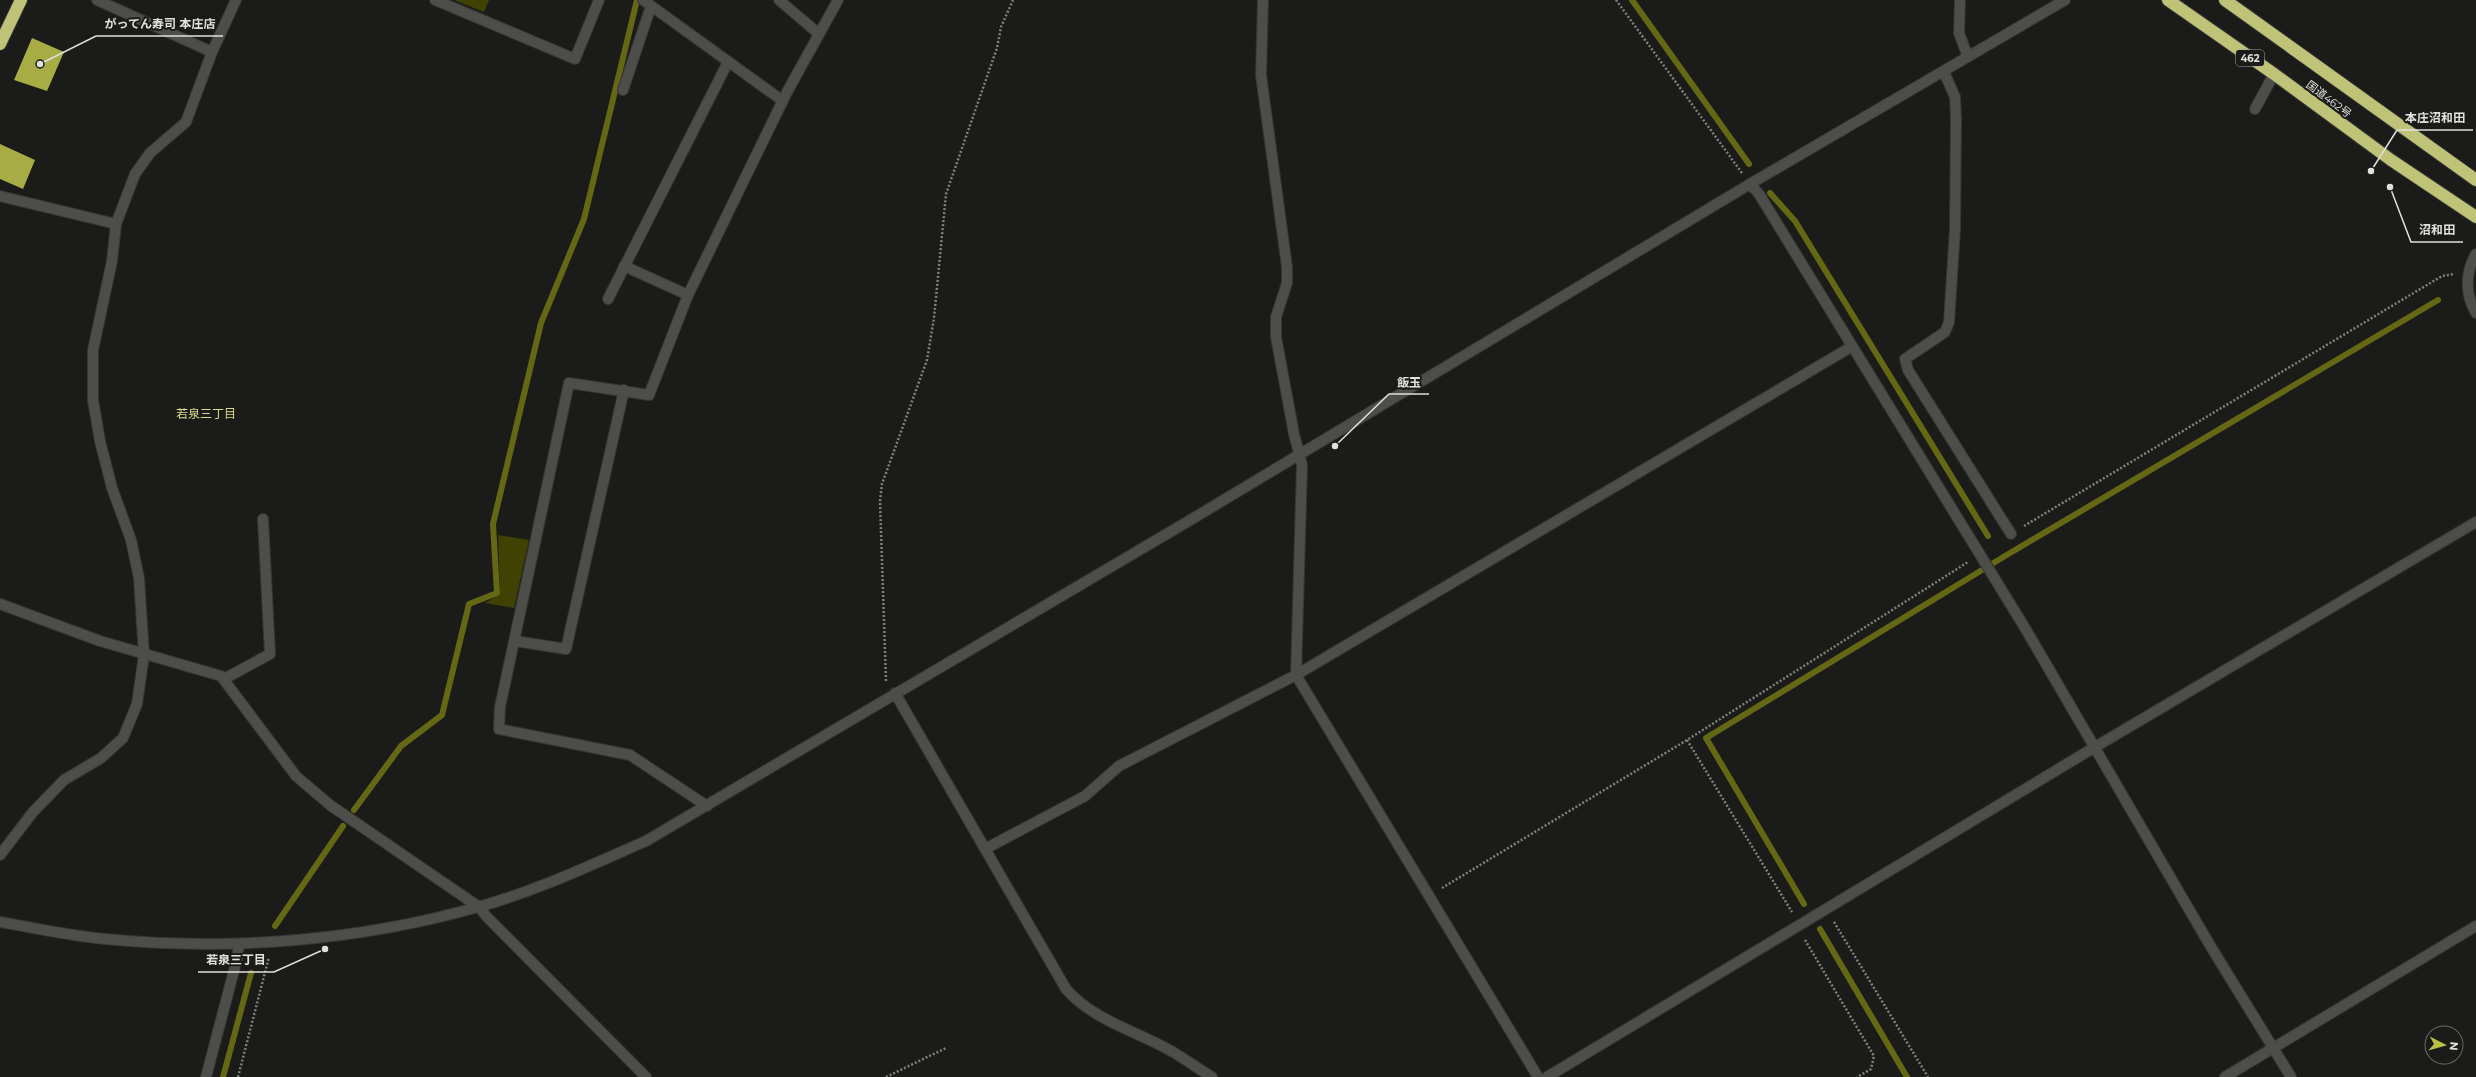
<svg xmlns="http://www.w3.org/2000/svg" width="2476" height="1077" viewBox="0 0 2476 1077" font-family="Montserrat,'Noto Sans JP',sans-serif">
<style>
.green{fill:#404204}
.lines{fill:none;stroke-linecap:round;stroke-linejoin:round}
.stream{stroke:#646714;stroke-width:6}
.building{fill:#a7ac45}
.minor-casing{stroke:#363635;stroke-width:12}
.highway-casing{stroke:#363635;stroke-width:14}
.path{stroke:#80807e;stroke-width:2.5;stroke-dasharray:2 2;stroke-linecap:butt}
.minor{stroke:#4d4d4a;stroke-width:10}
.highway{stroke:#bec377;stroke-width:12}
.labels{text-anchor:middle;dominant-baseline:central;stroke-width:4;stroke-linejoin:round;paint-order:stroke}
.shield{fill:#1b1b19;stroke:#a5a5a3;stroke-width:1}
.shield-label{font-size:10px;font-weight:bold;fill:#e0e0de}
.street-label{font-size:11px;fill:#e0e0de;stroke:#1b1b19}
.neighbourhood-label{font-size:12px;fill:#d5db8d;stroke:#1b1b19}
.leader{fill:none;stroke:#e0e0de;stroke-width:1.5}
.callout-dot{fill:#e0e0de;stroke:#1b1b19;stroke-width:1.5}
.callout-label{font-size:12px;text-anchor:middle;font-weight:bold;fill:#e0e0de;stroke:#1b1b19;stroke-width:4;stroke-linejoin:round;paint-order:stroke}
</style>
<rect width="100%" height="100%" fill="#1b1b19"/>
<g class="green">
<polygon points="454,0 489,0 484,12"/>
<polygon points="498,535 529,540 514,608 485,603 500,594"/>
</g>
<g class="lines">
<g class="stream">
<polyline points="1632,0 1749,164"/>
<polyline points="1770,193 1795,221 1988,536"/>
<polyline points="354,810 401,746 442,715 469,604 497,593 493,524 541,323 584,219 637,0"/>
<polyline points="1804,904 1706,738 2005,556 2438,300"/>
<polyline points="275,926 343,826"/>
<polyline points="1820,929 1907,1077"/>
<polyline points="223,1077 251,973"/>
</g>
</g>
<g class="building">
<polygon points="32,38 64,52 47,91 14,80"/>
<polygon points="0,144 35,160 23,189 0,179"/>
</g>
<g class="lines">
<defs>
<g id="minor">
<polyline points="97,0 212,52"/>
<polyline points="435,0 575,59 599,0"/>
<polyline points="643,0 783,101"/>
<polyline points="779,0 819,34"/>
<polyline points="1263,0 1261,75 1287,267 1287,283 1276,317 1276,337 1294,434 1302,465 1296,675 1538,1077"/>
<polyline points="1960,0 1959,33 1968,57"/>
<polyline points="1944,72 1955,97 1956,119 1955,229 1949,322 1945,332 1905,359 1908,370 2011,534"/>
<polyline points="623,90 651,6"/>
<polyline points="2255,109 2274,74"/>
<polyline points="1750,184 1759,194 2025,628 2211,947 2291,1077"/>
<polyline points="0,196 116,224"/>
<path d="M2476,254C2465,272 2465,295 2476,313"/>
<polyline points="624,266 688,295"/>
<polyline points="608,299 728,62"/>
<polyline points="0,604 100,641 221,676 296,776 330,805 479,907 487,917 646,1077"/>
<polyline points="515,641 566,649 624,390"/>
<polyline points="224,679 270,654 263,519"/>
<path d="M895,693L1066,989C1094,1021 1137,1031 1173,1052C1186,1060 1199,1069 1212,1077"/>
<polyline points="707,806 630,755 499,729 500,707 569,383 649,395 688,295 787,92 838,0"/>
<polyline points="985,849 1085,796 1119,766 1296,675 1851,347"/>
<polyline points="0,855 33,812 64,780 101,758 123,738 137,704 144,655 139,578 131,540 112,488 100,441 93,400 93,350 112,261 116,224 135,174 150,153 186,122 212,52 236,0"/>
<path d="M0,922C35,928 70,936 105,939C229,951 358,941 478,907C536,891 591,865 646,841L1187,522L1750,184L2065,0"/>
<polyline points="206,1077 237,959 239,944"/>
<polyline points="1547,1077 2095,747 2476,522"/>
<polyline points="2225,1077 2476,926"/>
</g>
<g id="highway">
<polyline points="2168,0 2274,74 2391,160 2476,217"/>
<polyline points="2225,0 2476,180"/>
<polyline points="0,44 21,0"/>
</g>
</defs>
<use href="#minor" class="minor-casing"/>
<use href="#highway" class="highway-casing"/>
<g class="path">
<polyline points="1616,0 1742,173"/>
<polyline points="2024,526 2442,276 2454,274"/>
<polyline points="886,681 880,501 882,484 927,360 934,318 946,194 997,48 1001,27 1013,0"/>
<polyline points="1687,740 1792,912"/>
<polyline points="1442,888 1687,740 1968,562"/>
<polyline points="1834,922 1928,1077"/>
<polyline points="1805,940 1874,1056 1871,1069 1857,1077"/>
<polyline points="238,1077 269,957"/>
<polyline points="886,1077 946,1048"/>
</g>
<use href="#minor" class="minor"/>
<use href="#highway" class="highway"/>
</g>
<g class="labels">
<rect class="shield" x="2236" y="50" width="28" height="16" rx="3"/>
<g class="shield-label">
<text x="2250" y="58">462</text>
</g>
<g class="street-label">
<text transform="translate(2329 99) rotate(37)">国道462号</text>
</g>
<g class="neighbourhood-label">
<text x="206" y="413">若泉三丁目</text>
</g>
</g>
<path class="leader" d="M40 64L96 36H223M2371 171L2397 130H2473M2390 187L2411 242H2463M1335 446L1389 394H1429M325 949L274 972H198"/>
<g class="callout-dot">
<circle cx="40" cy="64" r="4"/>
<circle cx="2371" cy="171" r="4"/>
<circle cx="2390" cy="187" r="4"/>
<circle cx="1335" cy="446" r="4"/>
<circle cx="325" cy="949" r="4"/>
</g>
<g class="callout-label">
<text x="160" y="28">がってん寿司 本庄店</text>
<text x="2435" y="122">本庄沼和田</text>
<text x="2437" y="234">沼和田</text>
<text x="1409" y="387">飯玉</text>
<text x="236" y="964">若泉三丁目</text>
</g>
<g transform="translate(2444 1045) rotate(96)"><circle r="19" fill="#1b1b19" stroke="#6a6a68"/>
<path d="M0-3L7 15L0 10L-7 15Z" fill="#bac045"/>
<text y="-6" font-size="11" font-weight="bold" text-anchor="middle" fill="#e0e0de">N</text>
</g>
</svg>
